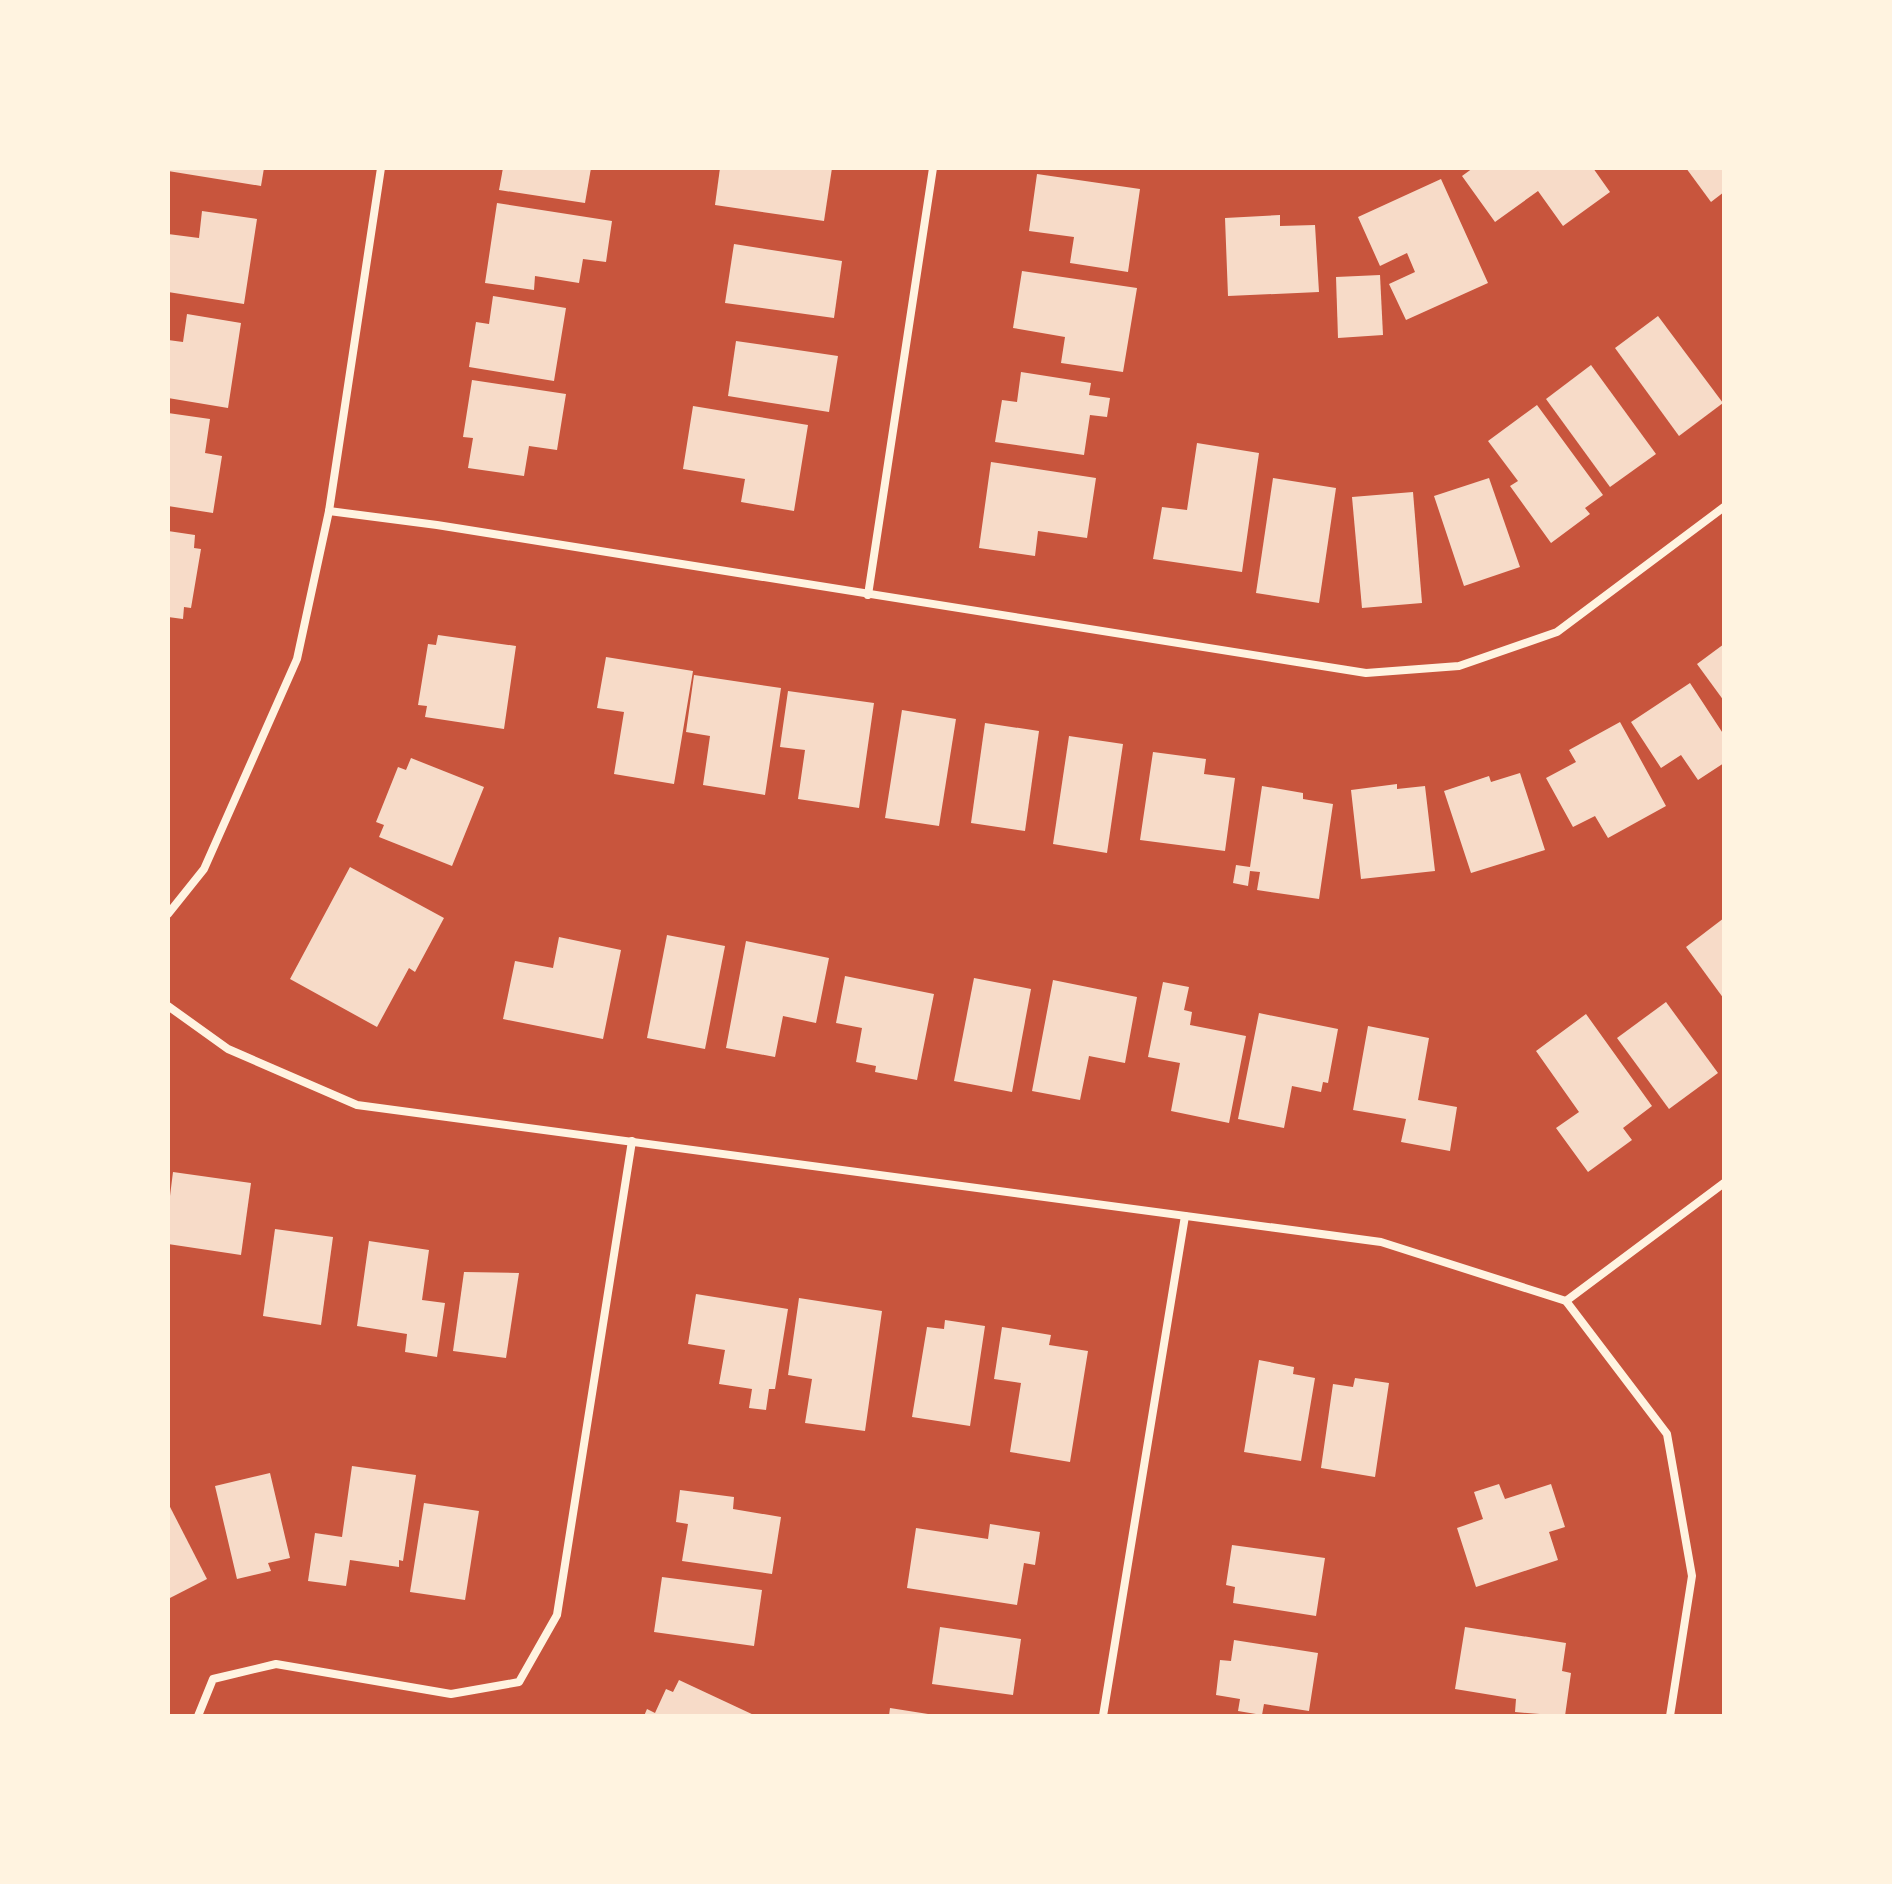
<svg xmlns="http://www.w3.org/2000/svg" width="1892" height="1884" viewBox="0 0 1892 1884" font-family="Mulish,sans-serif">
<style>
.building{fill:#f7dbc8}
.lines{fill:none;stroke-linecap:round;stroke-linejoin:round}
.minor{stroke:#fff3e0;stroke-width:8}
</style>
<rect width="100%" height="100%" fill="#c8553d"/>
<g class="building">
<polygon points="168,168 264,168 261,186 168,171"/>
<polygon points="503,168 591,168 585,203 499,190"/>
<polygon points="720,168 832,168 824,221 715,205"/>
<polygon points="1473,168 1593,168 1610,192 1563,226 1538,191 1495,222 1462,176"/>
<polygon points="1686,168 1724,168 1724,192 1711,202"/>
<polygon points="1037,174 1140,189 1128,272 1070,263 1074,237 1029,231"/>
<polygon points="1441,179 1488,283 1406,320 1389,284 1415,272 1407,253 1380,266 1358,217"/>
<polygon points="497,203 612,221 606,262 583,259 579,283 535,276 534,290 485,283"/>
<polygon points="202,211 257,219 244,304 168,292 168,234 199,238"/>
<polygon points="1280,215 1280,226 1315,225 1319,292 1228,296 1225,218"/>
<polygon points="734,244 842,261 834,318 725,303"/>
<polygon points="1022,271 1137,288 1123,372 1061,363 1065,337 1013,328"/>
<polygon points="1380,275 1383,335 1338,338 1336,277"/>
<polygon points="493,296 566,308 554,381 469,367 476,322 489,324"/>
<polygon points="187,314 241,323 228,408 168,398 168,340 183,342"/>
<polygon points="1658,316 1723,403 1679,436 1615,348"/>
<polygon points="736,341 838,356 829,412 728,396"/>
<polygon points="1591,365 1656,454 1610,487 1546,399"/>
<polygon points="1021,372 1091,383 1089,395 1110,398 1107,417 1090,415 1084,455 995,442 1002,400 1017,402"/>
<polygon points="472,380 566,394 557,450 529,446 524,476 468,468 473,438 463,437"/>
<polygon points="1537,405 1603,495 1585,508 1590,514 1551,543 1510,486 1518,481 1488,441"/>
<polygon points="693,406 808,425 794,511 741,502 745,479 683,469"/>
<polygon points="168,413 210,419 205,453 222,456 213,513 168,506"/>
<polygon points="1197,443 1259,453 1242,572 1153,559 1162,507 1187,510"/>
<polygon points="991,462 1096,478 1087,538 1038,531 1035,556 979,548"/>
<polygon points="1273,478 1336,488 1319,603 1256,593"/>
<polygon points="1489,478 1520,567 1464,586 1434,496"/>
<polygon points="1413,492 1422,603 1362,608 1352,497"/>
<polygon points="168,531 195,535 194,548 201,549 191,608 184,607 183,619 168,617"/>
<polygon points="438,635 516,646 504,729 425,717 427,706 418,705 428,644 436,645"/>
<polygon points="1724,644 1724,701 1697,664"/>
<polygon points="606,657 693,671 674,784 614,774 624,712 597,708"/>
<polygon points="694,675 781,688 765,795 703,785 710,736 686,732"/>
<polygon points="1690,683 1724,735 1724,763 1698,780 1681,755 1661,768 1631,722"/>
<polygon points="788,691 874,703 859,808 798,799 805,750 780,747"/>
<polygon points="902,710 956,719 939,826 885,818"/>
<polygon points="1620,722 1666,806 1608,838 1595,816 1573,827 1546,778 1576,762 1569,750"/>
<polygon points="985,723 1039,731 1025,831 971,823"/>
<polygon points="1069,736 1123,744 1107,853 1053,844"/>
<polygon points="1153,752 1206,759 1204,774 1235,778 1225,851 1140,840"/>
<polygon points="411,758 484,787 452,866 379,837 384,825 376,822 398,767 406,770"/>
<polygon points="1520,773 1545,850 1471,873 1444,791 1489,776 1491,782"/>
<polygon points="1397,784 1397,789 1425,786 1435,871 1361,879 1351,790"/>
<polygon points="1262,786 1303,793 1303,799 1333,804 1319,899 1257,890 1260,872 1250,871 1248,886 1233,883 1236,865 1250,867"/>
<polygon points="350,867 444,918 415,972 409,968 377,1027 290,979"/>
<polygon points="1724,918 1724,999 1686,947"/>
<polygon points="667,935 725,946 705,1049 647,1038"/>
<polygon points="559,937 621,950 603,1039 503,1019 515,961 553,968"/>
<polygon points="746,941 829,958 816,1023 783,1016 775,1057 726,1048"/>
<polygon points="845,976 934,994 917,1080 875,1072 876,1066 856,1062 862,1028 836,1023"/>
<polygon points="974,978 1031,989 1012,1092 954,1081"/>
<polygon points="1053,980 1137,997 1125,1063 1089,1056 1080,1100 1032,1091"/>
<polygon points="1163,982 1189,987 1184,1010 1192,1012 1190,1025 1246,1036 1229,1123 1171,1111 1180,1063 1148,1057"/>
<polygon points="1666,1002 1718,1073 1669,1109 1617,1038"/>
<polygon points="1259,1013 1338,1029 1328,1083 1323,1082 1321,1092 1292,1086 1284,1128 1238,1119"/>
<polygon points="1586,1014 1652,1106 1623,1128 1632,1140 1588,1172 1556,1128 1579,1112 1536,1051"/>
<polygon points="1368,1026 1429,1038 1418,1100 1457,1107 1450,1151 1401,1142 1406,1119 1353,1110"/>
<polygon points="173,1172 251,1183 241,1255 168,1244 168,1212"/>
<polygon points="275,1229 333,1237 321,1325 263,1316"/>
<polygon points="369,1241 429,1250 422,1300 445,1303 437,1357 405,1352 407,1334 357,1326"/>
<polygon points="464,1272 519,1273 506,1358 453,1351"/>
<polygon points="696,1294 788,1309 775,1389 769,1389 766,1410 749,1408 752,1389 719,1384 725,1350 688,1344"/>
<polygon points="799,1298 882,1311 865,1431 805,1423 812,1379 788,1375"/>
<polygon points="945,1320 985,1326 970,1426 912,1417 927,1327 944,1329"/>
<polygon points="1002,1327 1051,1335 1049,1345 1088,1351 1070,1462 1010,1452 1021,1383 994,1379"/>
<polygon points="1259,1360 1294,1367 1293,1374 1315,1378 1301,1461 1244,1452"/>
<polygon points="1355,1378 1389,1383 1375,1477 1321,1468 1333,1384 1353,1387"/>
<polygon points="352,1466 416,1475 403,1561 399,1560 399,1567 350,1560 346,1586 308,1581 315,1533 342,1537"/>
<polygon points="270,1473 290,1558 268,1563 271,1571 237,1579 215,1486"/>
<polygon points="1499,1484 1505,1499 1551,1484 1565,1527 1549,1532 1558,1560 1476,1587 1457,1528 1483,1519 1474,1492"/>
<polygon points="680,1490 734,1497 733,1509 781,1517 772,1574 682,1561 688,1524 676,1522"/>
<polygon points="168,1503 207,1579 168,1599"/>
<polygon points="424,1503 479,1511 465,1600 410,1592"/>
<polygon points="990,1524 1040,1532 1035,1565 1024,1563 1017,1605 907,1588 916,1528 988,1539"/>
<polygon points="1232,1545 1325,1558 1316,1616 1233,1603 1235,1587 1226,1585"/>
<polygon points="662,1577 762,1590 754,1646 654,1632"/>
<polygon points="940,1627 1021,1639 1013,1695 932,1684"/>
<polygon points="1465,1627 1566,1643 1562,1671 1571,1673 1565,1716 1515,1712 1516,1699 1455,1689"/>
<polygon points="1234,1640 1318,1653 1309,1711 1264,1704 1262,1715 1238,1711 1240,1699 1216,1695 1220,1660 1231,1661"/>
<polygon points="679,1680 756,1716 644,1716 647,1709 655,1713 666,1689 673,1692"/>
<polygon points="890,1708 928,1714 928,1716 889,1716"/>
</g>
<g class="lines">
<g class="minor">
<polyline points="329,511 437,525 1366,673 1459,666 1557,632 1724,507"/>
<polyline points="868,595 933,168"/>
<polyline points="168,914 204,869 297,659 329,511 381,168"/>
<polyline points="168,1006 228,1049 357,1105 1381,1242 1566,1301 1667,1434 1692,1576 1670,1716"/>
<polyline points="1566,1301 1724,1183"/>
<polyline points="198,1716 213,1679 276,1664 451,1694 519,1682 557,1615 632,1141"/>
<polyline points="1103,1716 1185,1216"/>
</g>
</g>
<rect width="1892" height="1884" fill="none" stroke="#fff3e0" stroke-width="340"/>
</svg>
